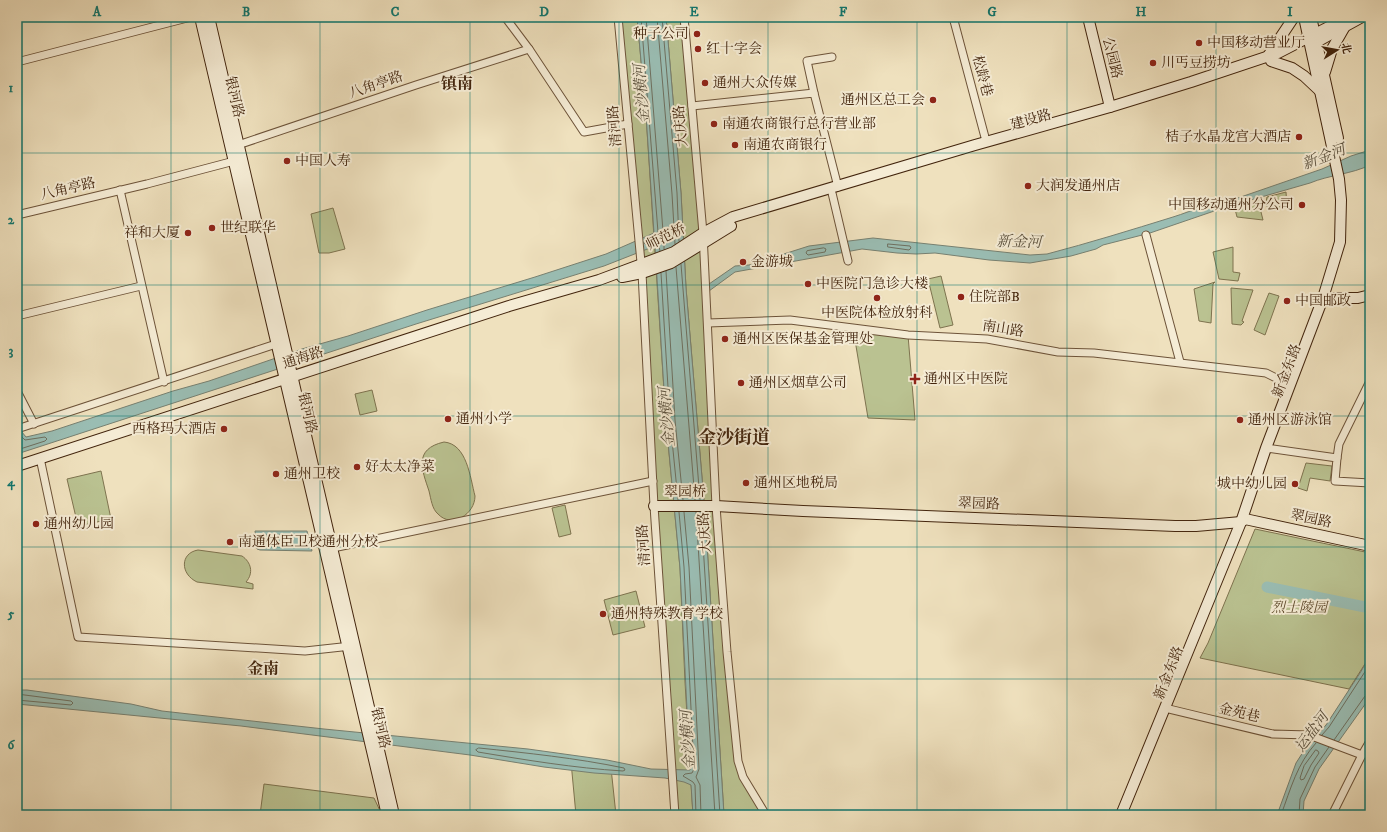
<svg xmlns="http://www.w3.org/2000/svg" width="1387" height="832" viewBox="0 0 1387 832" font-family="'IM FELL DW Pica','Noto Serif SC',serif">
<style>
.green{fill:#bac291;stroke:#7e734f}
.water{fill:#9abdb3;stroke:#778071}
.lines{fill:none;stroke-linecap:round;stroke-linejoin:round}
.shore{stroke:#6e7060;stroke-width:1}
.river{stroke:#9abdb3;stroke-width:11}
.street-casing{stroke:#6d5339;stroke-width:9}
.secondary-casing{stroke:#42240d;stroke-width:12}
.street{stroke:#f5ecd5;stroke-width:7}
.secondary{stroke:#f5ecd5;stroke-width:10}
.grid{fill:none;stroke:#0f766e;stroke-width:1;stroke-opacity:0.55}
.poi-dot{fill:#8f2418;stroke:#f5ecd5;stroke-width:1.5}
.labels{text-anchor:middle;dominant-baseline:central;stroke-width:4;stroke-linejoin:round;paint-order:stroke}
.poi-label{font-size:14px;fill:#42240d;stroke:#f5ecd5;text-anchor:start}
.street-label{font-size:14px;fill:#42240d;stroke:#f5ecd5}
.park-label{font-size:14px;font-style:italic;fill:#604c2e;stroke:#f5ecd5}
.water-label{font-size:15px;font-style:italic;fill:#5c523f;stroke:#f5ecd5}
.quarter-label{font-size:16px;font-weight:bold;fill:#42240d;stroke:#f5ecd5}
.district-label{font-size:18px;font-weight:bold;fill:#42240d;stroke:#f5ecd5}
.neatline{fill:none;stroke:#0f766e;stroke-width:1.5}
.grid-label{font-size:13px;text-anchor:middle;font-weight:bold;fill:#0f766e}
</style>
<rect width="100%" height="100%" fill="#efe1be"/>
<filter id="stains"><feTurbulence type="fractalNoise" baseFrequency=".005" numOctaves="4"/><feColorMatrix values="0 0 0 0 .2 0 0 0 0 .09 0 0 0 0 .02 0 0 0 .5 -.17"/></filter>
<radialGradient id="worn" r=".72"><stop offset=".6" stop-color="#630" stop-opacity="0"/><stop offset="1" stop-color="#630" stop-opacity=".3"/></radialGradient>
<g class="green">
<polygon points="618,17 637,17 646,115 666,421 680,568 685,682 693,815 675,815 642,273"/>
<polygon points="666,17 684,17 703,233 716,506 736,761 763,815 724,815 705,513 686,288 681,193"/>
<polygon points="1286,192 1287,207 1267,207 1266,202 1267,197"/>
<polygon points="1258,200 1263,220 1237,217 1235,209"/>
<polygon points="333,208 345,249 329,253 319,253 311,214"/>
<polygon points="1233,247 1233,272 1240,273 1238,281 1219,279 1213,252"/>
<polygon points="941,276 953,325 940,328 928,279"/>
<polygon points="1215,282 1213,284 1211,323 1199,321 1194,289"/>
<polygon points="1231,288 1253,290 1242,321 1244,322 1241,325 1232,324"/>
<polygon points="1269,293 1279,296 1265,335 1254,330"/>
<polygon points="853,328 908,335 915,420 868,418"/>
<polygon points="372,390 377,411 360,415 355,394"/>
<path d="M444,442C467,444 470,477 475,496C475,514 452,529 438,514C432,509 431,499 429,491C422,470 413,449 444,442Z"/>
<polygon points="1306,463 1332,466 1330,481 1310,478 1307,491 1298,488"/>
<polygon points="101,471 111,519 78,526 67,479"/>
<polygon points="565,505 571,534 559,537 552,508"/>
<polygon points="1255,529 1370,553 1370,656 1349,689 1200,658 1208,643"/>
<path d="M198,550L242,556C251,562 254,573 246,582L253,584V589L197,582C180,574 180,553 198,550Z"/>
<polygon points="636,591 645,627 613,635 604,600"/>
<polygon points="571,762 611,768 616,815 576,815"/>
<polygon points="264,784 374,798 382,815 260,815"/>
</g>
<g class="water">
<polygon points="637,17 666,17 681,193 686,288 705,513 724,815 693,815 691,785 684,782 665,778 594,773 544,767 470,755 241,726 17,704 17,690 27,690 131,704 162,711 324,729 528,749 607,760 651,769 690,770 680,568 666,421 655,246 604,266 416,324 17,454 17,426 26,437 52,431 173,391 209,381 302,349 348,336 427,310 535,277 606,254 654,233 646,115"/>
<path d="M1370,150V165C1352,174 1329,175 1310,183L1223,208L1150,233L1103,245L1096,249L1071,256L1030,263L989,260L935,253L916,254L897,253L862,249L735,272L709,291V284L735,266L749,265L809,246L873,238L1030,255L1047,254C1089,243 1131,230 1173,217C1193,211 1214,200 1235,199L1322,169L1351,156Z"/>
<polygon points="255,531 307,531 312,551 260,550 257,549"/>
<polygon points="1370,656 1370,695 1366,703 1319,769 1304,801 1303,815 1277,815 1296,763 1305,749 1326,725 1360,673"/>
</g>
<g class="lines">
<g class="shore">
<polyline points="641,17 658,232 656,236 645,241 644,243 646,245 653,242 657,243 659,246 660,251"/>
<polyline points="646,17 663,231 661,239 664,244 664,249"/>
<polyline points="657,17 672,194 675,244"/>
<polyline points="662,17 677,193 679,241"/>
<polygon points="888,244 910,246 911,248 909,250 888,247"/>
<polygon points="824,248 826,249 825,252 808,255 806,253 807,251"/>
<polyline points="681,264 700,500"/>
<polyline points="676,267 695,500"/>
<polyline points="666,271 675,420 683,500"/>
<polyline points="661,273 670,420 678,500"/>
<polyline points="17,450 45,441 47,439 45,437 25,440 18,433"/>
<polyline points="679,512 684,567 694,769 692,773 685,774 683,776 693,782 695,785 696,815"/>
<polyline points="684,512 689,567 699,769 696,777 700,785 701,815"/>
<polyline points="696,512 715,815"/>
<polyline points="701,512 720,815"/>
<polygon points="260,535 303,535 304,536 306,546 304,547 262,546 261,544"/>
<polyline points="17,694 71,701 73,703 71,705 17,700"/>
<polyline points="1322,735 1329,727 1370,664"/>
<polyline points="1334,740 1365,696 1370,695"/>
<path d="M479,748C527,753 576,758 624,768L625,770L623,771C574,768 526,760 478,752L476,750Z"/>
<polygon points="1316,750 1318,751 1319,753 1311,765 1304,779 1301,780 1300,778 1304,766"/>
<path d="M1281,815C1291,788 1297,764 1316,743"/>
<polyline points="1299,815 1300,799 1315,767 1329,747"/>
</g>
<polyline class="river" points="1267,587 1370,608"/>
<defs>
<g id="street">
<polyline points="505,17 529,49 584,132 628,124"/>
<polyline points="618,17 642,273 654,506 675,815"/>
<polyline points="684,17 703,233 716,506 727,652 738,761 743,777 766,815"/>
<polyline points="953,17 986,141"/>
<polyline points="17,62 191,17"/>
<polyline points="814,93 807,61 832,57"/>
<polyline points="692,106 814,93 838,187"/>
<polyline points="235,146 416,85 529,49"/>
<polyline points="120,190 164,382"/>
<polyline points="832,193 848,261"/>
<polyline points="17,215 147,184 238,160"/>
<polyline points="1146,235 1180,362"/>
<polyline points="17,316 141,286"/>
<polyline points="708,323 790,320 908,335 987,339 1058,352 1094,353 1266,373 1290,385"/>
<polyline points="17,391 34,424"/>
<polyline points="17,429 276,344"/>
<polyline points="1266,448 1337,458 1335,481 1370,483"/>
<polyline points="40,458 78,637 305,651 351,646"/>
<polyline points="1337,458 1339,444 1370,381"/>
<polyline points="328,549 653,481"/>
<polyline points="1165,708 1273,734 1309,735 1362,755"/>
<polyline points="1332,815 1362,755 1370,741"/>
</g>
<g id="secondary">
<polyline points="200,17 387,815"/>
<polyline points="209,17 394,815"/>
<polyline points="1088,17 1110,107"/>
<polyline points="1311,17 1338,138"/>
<polyline points="1311,45 1362,17"/>
<polyline points="1268,56 1294,17"/>
<polyline points="1271,61 1292,68 1304,76 1321,92"/>
<polyline points="1325,72 1332,49 1344,28"/>
<polyline points="622,277 642,273 671,263 731,226"/>
<polyline points="1323,298 1358,298 1370,295"/>
<polyline points="17,466 509,306 599,280 674,252 703,233 733,217 975,145 1110,107 1191,82 1278,53 1348,17"/>
<polyline points="654,506 716,506 803,511 1175,526 1196,526 1241,522 1245,519"/>
<polyline points="1245,519 1370,546"/>
<polyline points="1121,815 1241,522 1266,448 1323,298 1340,242 1341,200 1339,179 1304,17"/>
</g>
</defs>
<use href="#street" class="street-casing"/>
<use href="#secondary" class="secondary-casing"/>
<use href="#street" class="street"/>
<use href="#secondary" class="secondary"/>
</g>
<path class="grid" d="M171,17V815M320,17V815M470,17V815M619,17V815M768,17V815M917,17V815M1067,17V815M1216,17V815M17,153H1370M17,285H1370M17,416H1370M17,547H1370M17,679H1370"/>
<g class="poi-dot">
<circle cx="697" cy="34" r="4"/>
<circle cx="1199" cy="43" r="4"/>
<circle cx="698" cy="49" r="4"/>
<circle cx="1153" cy="63" r="4"/>
<circle cx="705" cy="83" r="4"/>
<circle cx="933" cy="100" r="4"/>
<circle cx="714" cy="124" r="4"/>
<circle cx="1299" cy="137" r="4"/>
<circle cx="735" cy="145" r="4"/>
<circle cx="287" cy="161" r="4"/>
<circle cx="1028" cy="186" r="4"/>
<circle cx="1302" cy="205" r="4"/>
<circle cx="212" cy="228" r="4"/>
<circle cx="188" cy="233" r="4"/>
<circle cx="743" cy="262" r="4"/>
<circle cx="808" cy="284" r="4"/>
<circle cx="961" cy="297" r="4"/>
<circle cx="877" cy="298" r="4"/>
<circle cx="1287" cy="301" r="4"/>
<circle cx="725" cy="339" r="4"/>
<path d="M913 373h4v4h4v4h-4v4h-4v-4h-4v-4h4z"/>
<circle cx="741" cy="383" r="4"/>
<circle cx="448" cy="419" r="4"/>
<circle cx="1240" cy="420" r="4"/>
<circle cx="224" cy="429" r="4"/>
<circle cx="357" cy="467" r="4"/>
<circle cx="276" cy="474" r="4"/>
<circle cx="746" cy="483" r="4"/>
<circle cx="1295" cy="484" r="4"/>
<circle cx="36" cy="524" r="4"/>
<circle cx="230" cy="542" r="4"/>
<circle cx="603" cy="614" r="4"/>
</g>
<g class="labels">
<g class="poi-label">
<text x="689" y="34" text-anchor="end">种子公司</text>
<text x="1207" y="43">中国移动营业厅</text>
<text x="706" y="49">红十字会</text>
<text x="1161" y="63">川丐豆捞坊</text>
<text x="713" y="83">通州大众传媒</text>
<text x="925" y="100" text-anchor="end">通州区总工会</text>
<text x="722" y="124">南通农商银行总行营业部</text>
<text x="1291" y="137" text-anchor="end">桔子水晶龙宫大酒店</text>
<text x="743" y="145">南通农商银行</text>
<text x="295" y="161">中国人寿</text>
<text x="1036" y="186">大润发通州店</text>
<text x="1294" y="205" text-anchor="end">中国移动通州分公司</text>
<text x="220" y="228">世纪联华</text>
<text x="180" y="233" text-anchor="end">祥和大厦</text>
<text x="751" y="262">金游城</text>
<text x="816" y="284">中医院门急诊大楼</text>
<text x="969" y="297">住院部B</text>
<text x="1295" y="301">中国邮政</text>
<text x="877" y="313" text-anchor="middle">中医院体检放射科</text>
<text x="733" y="339">通州区医保基金管理处</text>
<text x="924" y="379">通州区中医院</text>
<text x="749" y="383">通州区烟草公司</text>
<text x="456" y="419">通州小学</text>
<text x="1248" y="420">通州区游泳馆</text>
<text x="216" y="429" text-anchor="end">西格玛大酒店</text>
<text x="365" y="467">好太太净菜</text>
<text x="284" y="474">通州卫校</text>
<text x="754" y="483">通州区地税局</text>
<text x="1287" y="484" text-anchor="end">城中幼儿园</text>
<text x="44" y="524">通州幼儿园</text>
<text x="238" y="542">南通体臣卫校通州分校</text>
<text x="611" y="614">通州特殊教育学校</text>
</g>
<g class="street-label">
<text transform="translate(1112 58) rotate(76)">公园路</text>
<text transform="translate(982 76) rotate(75)">松龄巷</text>
<text transform="translate(376 85) rotate(-19)">八角亭路</text>
<text transform="translate(234 97) rotate(77)">银河路</text>
<text transform="translate(1031 120) rotate(-16)">建设路</text>
<text transform="translate(615 126) rotate(-95)">清河路</text>
<text transform="translate(681 126) rotate(-95)">大庆路</text>
<text transform="translate(68 189) rotate(-13)">八角亭路</text>
<text transform="translate(666 237) rotate(-27)">师范桥</text>
<text transform="translate(1003 329) rotate(9)">南山路</text>
<text transform="translate(303 358) rotate(-18)">通海路</text>
<text transform="translate(1287 371) rotate(-69)">新金东路</text>
<text transform="translate(307 413) rotate(77)">银河路</text>
<text x="685" y="492">翠园桥</text>
<text transform="translate(979 504) rotate(2)">翠园路</text>
<text transform="translate(1311 519) rotate(12)">翠园路</text>
<text transform="translate(705 533) rotate(-94)">大庆路</text>
<text transform="translate(644 545) rotate(-94)">清河路</text>
<text transform="translate(1169 673) rotate(-68)">新金东路</text>
<text transform="translate(1239 713) rotate(13)">金苑巷</text>
<text transform="translate(380 728) rotate(77)">银河路</text>
</g>
<g class="park-label">
<text x="1299" y="608">烈士陵园</text>
</g>
<g class="water-label">
<text transform="translate(642 94) rotate(-95)">金沙横河</text>
<text transform="translate(1324 157) rotate(-21)">新金河</text>
<text transform="translate(1019 242) rotate(1)">新金河</text>
<text transform="translate(667 417) rotate(-95)">金沙横河</text>
<text transform="translate(1312 732) rotate(-53)">运盐河</text>
<text transform="translate(688 740) rotate(-94)">金沙横河</text>
</g>
<g class="quarter-label">
<text x="457" y="84">镇南</text>
<text x="263" y="669">金南</text>
</g>
<g class="district-label">
<text x="734" y="438">金沙街道</text>
</g>
</g>
<rect width="1387" height="832" fill="none" stroke="#efe1be" stroke-width="44"/>
<g transform="translate(1337 50) rotate(79)" stroke="#f5ecd5" stroke-width="3" paint-order="stroke">
<path d="M0-3L7 15L0 10L-7 15Z" fill="#42240d"/>
<text y="-6" font-size="11" font-weight="bold" text-anchor="middle" fill="#42240d">北</text>
</g>
<rect x="22" y="22" width="1343" height="788" class="neatline"/>
<g class="grid-label">
<text x="97" y="16">A</text>
<text x="246" y="16">B</text>
<text x="395" y="16">C</text>
<text x="544" y="16">D</text>
<text x="694" y="16">E</text>
<text x="843" y="16">F</text>
<text x="992" y="16">G</text>
<text x="1141" y="16">H</text>
<text x="1290" y="16">I</text>
<text x="11" y="92">1</text>
<text x="11" y="224">2</text>
<text x="11" y="355">3</text>
<text x="11" y="486">4</text>
<text x="11" y="618">5</text>
<text x="11" y="749">6</text>
</g>
<rect width="100%" height="100%" filter="url(#stains)"/>
<rect width="100%" height="100%" fill="url(#worn)"/>
</svg>
